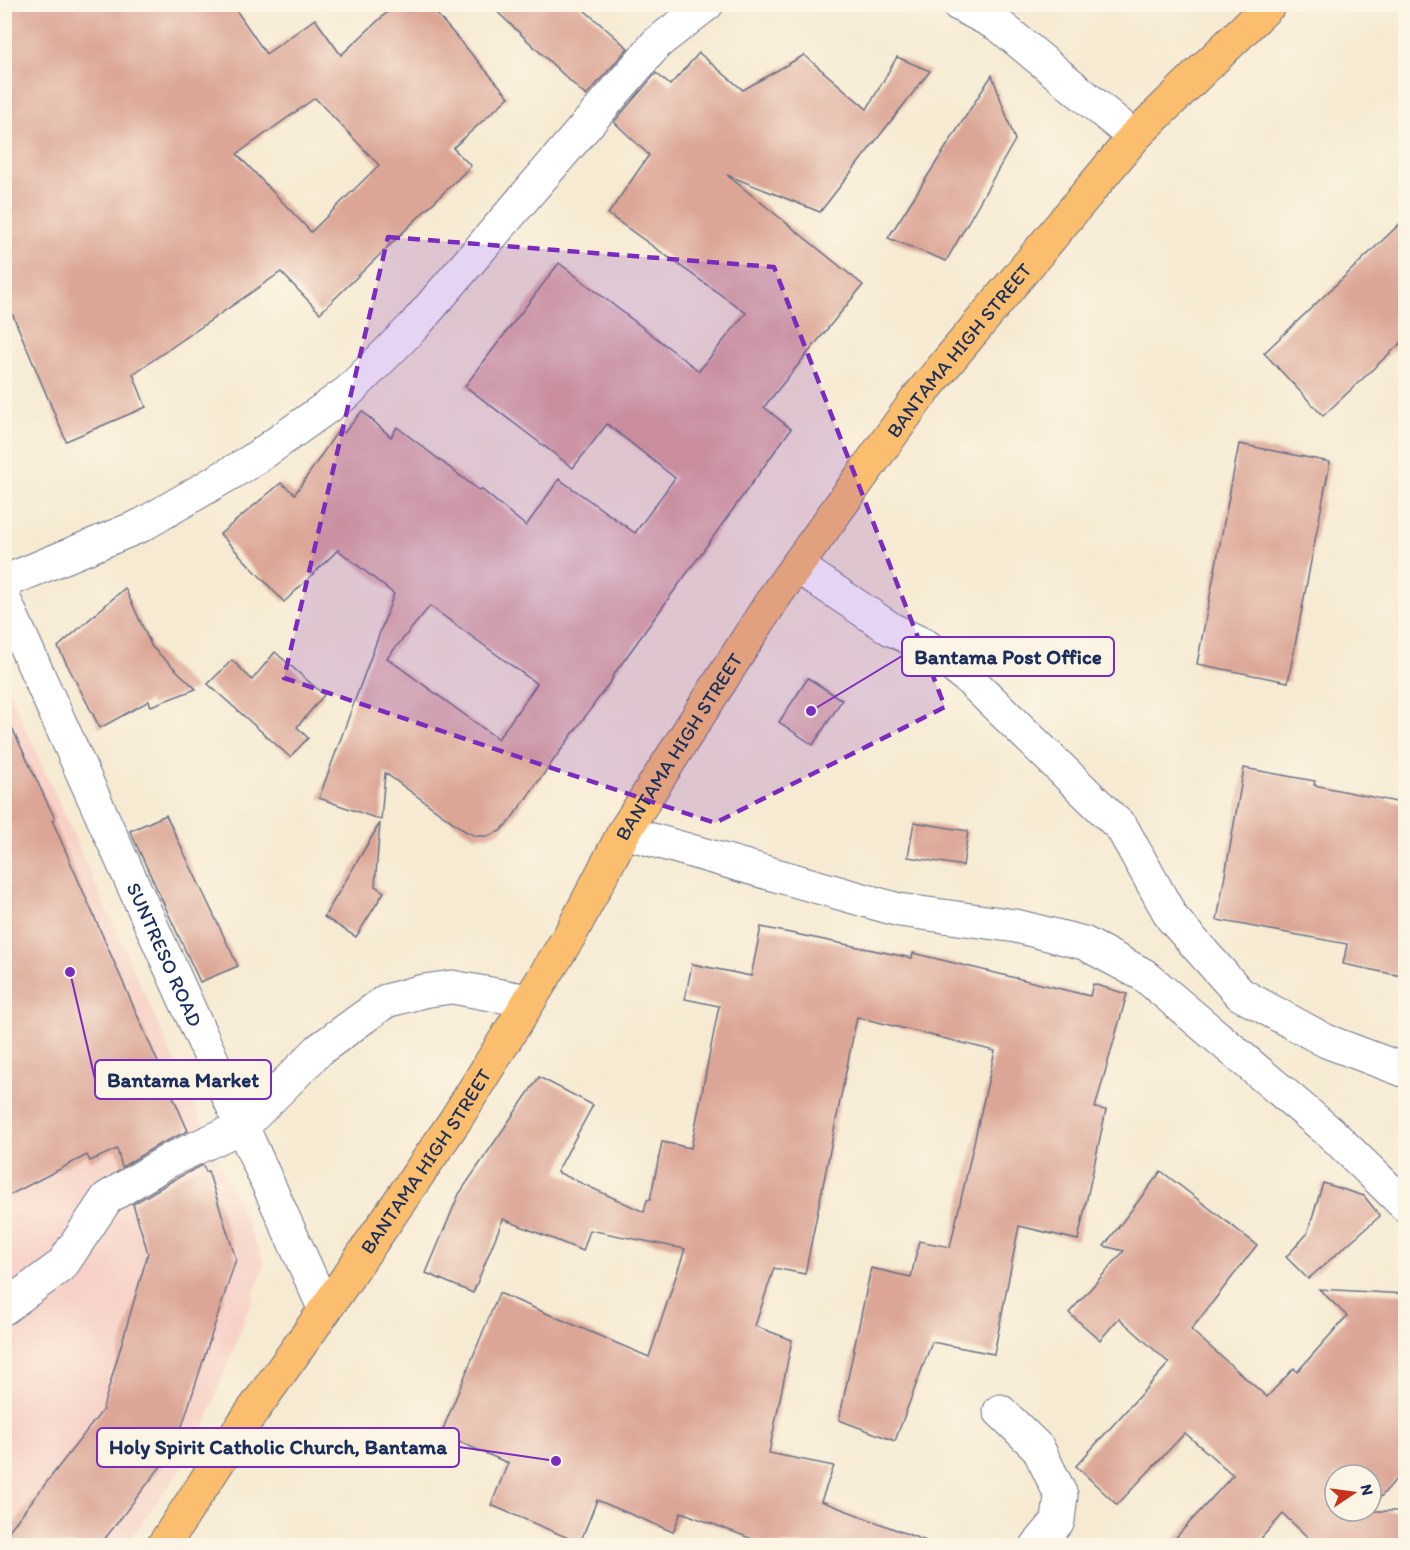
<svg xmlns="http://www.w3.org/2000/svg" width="1410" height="1550" viewBox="0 0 1410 1550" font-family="Itim,sans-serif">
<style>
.built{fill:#f7d1c7}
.building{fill:#dca696;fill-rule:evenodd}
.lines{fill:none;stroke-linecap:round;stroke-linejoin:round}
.minor-casing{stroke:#687087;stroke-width:35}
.major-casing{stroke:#687087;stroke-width:35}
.minor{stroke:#fff;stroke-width:33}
.major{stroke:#fabe6e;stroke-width:33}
.marked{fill:#7b2cbf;fill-opacity:0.2;stroke:#7b2cbf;stroke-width:4.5;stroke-dasharray:12 8;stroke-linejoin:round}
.labels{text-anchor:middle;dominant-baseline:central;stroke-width:4.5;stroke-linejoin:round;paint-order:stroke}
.street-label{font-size:20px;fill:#1b2f5e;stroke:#fcf5e5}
.leader{fill:none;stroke:#7b2cbf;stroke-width:2}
.callout-dot{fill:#7b2cbf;stroke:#fcf5e5;stroke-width:2}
.callout{fill:#fcf5e5;stroke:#7b2cbf;stroke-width:2}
.callout-label{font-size:21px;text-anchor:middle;font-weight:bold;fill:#1b2f5e}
</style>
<rect width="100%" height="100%" fill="#fcf5e5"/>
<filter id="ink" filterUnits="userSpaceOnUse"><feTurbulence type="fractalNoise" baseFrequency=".0167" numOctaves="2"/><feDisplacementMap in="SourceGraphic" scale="12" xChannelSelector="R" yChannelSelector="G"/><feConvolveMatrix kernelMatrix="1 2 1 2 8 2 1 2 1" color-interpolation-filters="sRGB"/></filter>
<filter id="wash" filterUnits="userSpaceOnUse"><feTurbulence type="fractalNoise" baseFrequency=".008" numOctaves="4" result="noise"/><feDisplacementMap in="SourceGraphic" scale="24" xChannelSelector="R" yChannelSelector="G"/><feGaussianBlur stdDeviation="1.35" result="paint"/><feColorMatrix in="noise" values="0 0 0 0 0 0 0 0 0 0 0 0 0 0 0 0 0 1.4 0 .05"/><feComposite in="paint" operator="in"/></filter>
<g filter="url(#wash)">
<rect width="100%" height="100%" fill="#f6ead2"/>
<polygon class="built" points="4,680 265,1264 197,1447 126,1545 5,1545"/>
<g id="blocks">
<g class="building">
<path d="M4,4H232L266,54L315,19L341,55L396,4H428L509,97L453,148L471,166L320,313L281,272L133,374L146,407L66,441L4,294ZM315,98L379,165L311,232L237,154Z"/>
<polygon points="489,4 577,4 628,48 586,96"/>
<path d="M699,53L743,90L804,55L867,109L897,57L930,71L820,212L727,175L863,285L764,407L791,429L612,677L613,678L509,822L500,831L488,836H476L465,831L385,773L381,820L319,798L394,594L338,550L284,602L220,534L281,483L295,494L339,429L344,433L362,411L391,437L397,427L480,491L481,489L526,526L559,479L635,533L675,478L607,424L573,468L465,386L559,263L699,371L746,313L608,214L649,155L614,122L656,73L670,85ZM430,606L537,684L498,739L387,658Z"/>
<polygon points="992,75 1015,140 946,261 888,238"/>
<polygon points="1406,218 1406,338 1323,416 1264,353"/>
<polygon points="1239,444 1330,462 1288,682 1197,664"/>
<polygon points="125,588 152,647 196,689 151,706 149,701 100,728 58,647"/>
<polygon points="275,652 324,695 297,727 308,738 290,757 208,684 232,660 252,680"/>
<polygon points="808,678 842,700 813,745 779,722"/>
<polygon points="4,711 55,819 52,820 188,1131 158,1145 122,1167 117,1149 90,1161 87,1155 4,1198"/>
<polygon points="1244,768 1315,781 1314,785 1406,804 1406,977 1343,964 1347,944 1217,920"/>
<polygon points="166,815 238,966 200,982 130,831"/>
<polygon points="914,822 968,831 963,866 908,857"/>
<polygon points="380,823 375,886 384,892 356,937 324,917"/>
<polygon points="761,927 912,958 913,953 1090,996 1093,984 1127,994 1095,1108 1106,1110 1078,1240 1019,1226 994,1354 932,1342 895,1441 839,1420 871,1268 911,1277 919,1241 950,1247 995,1051 857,1017 805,1274 774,1268 755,1326 792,1340 769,1453 834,1466 821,1501 931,1543 930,1545 768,1545 681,1512 673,1532 597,1500 580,1543 491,1505 508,1463 441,1434 499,1293 649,1357 685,1249 590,1230 583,1251 503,1219 473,1293 426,1273 459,1194 539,1077 593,1105 557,1172 644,1212 647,1200 650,1200 662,1142 691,1148 719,1006 685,999 692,964 751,976"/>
<polygon points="203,1165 206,1172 208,1171 236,1259 175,1448 100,1545 4,1545 4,1537 102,1411 148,1253 133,1204 177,1178"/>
<polygon points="1161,1171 1257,1245 1191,1330 1267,1397 1294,1368 1297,1372 1347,1316 1319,1289 1406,1294 1406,1468 1371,1508 1371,1475 1335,1475 1335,1511 1406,1511 1406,1545 1316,1545 1283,1514 1255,1545 1169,1545 1233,1475 1185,1433 1117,1505 1076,1466 1169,1363 1119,1318 1100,1340 1069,1313 1124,1251 1104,1246"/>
<polygon points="1323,1183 1364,1196 1380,1216 1308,1279 1286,1257 1307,1234"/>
</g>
</g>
</g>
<g filter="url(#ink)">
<use href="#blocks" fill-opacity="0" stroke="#687087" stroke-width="1.5"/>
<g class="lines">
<defs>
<g id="minor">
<polyline points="958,4 1000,26 1134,137"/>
<polyline points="797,566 891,629 926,646 968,678 1122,828 1172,918 1240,994 1326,1041 1406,1071"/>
<polyline points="4,582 142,525 253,460 348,392 413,327 657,43 707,4"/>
<path id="s1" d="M4,599L325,1310"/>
<polyline points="624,832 899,910 1016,926 1084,943 1144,975 1333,1135 1406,1206"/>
<polyline points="4,1308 62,1265 107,1198 168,1161 243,1126 320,1049 386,1001 423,991 452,987 529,1001"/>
<polyline points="1000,1411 1038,1448 1061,1495 1058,1521 1037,1546"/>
</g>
<g id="major">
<path id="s2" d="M163,1546L239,1430L325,1310L456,1119L570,935L624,832L775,596L920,395L1134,137L1270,4"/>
</g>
</defs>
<use href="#minor" class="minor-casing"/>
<use href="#major" class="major-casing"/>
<use href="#minor" class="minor"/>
<use href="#major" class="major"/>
</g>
</g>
<path class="marked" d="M388,237L774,267L945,707L715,823L284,678Z"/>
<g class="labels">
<g class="street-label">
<text stroke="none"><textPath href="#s2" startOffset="1438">BANTAMA HIGH STREET</textPath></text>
<text stroke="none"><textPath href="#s2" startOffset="952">BANTAMA HIGH STREET</textPath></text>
<text stroke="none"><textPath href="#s1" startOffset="390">SUNTRESO ROAD</textPath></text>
<text stroke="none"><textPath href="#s2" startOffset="466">BANTAMA HIGH STREET</textPath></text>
</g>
</g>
<path class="leader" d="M811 711L902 656M70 972L95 1079M556 1461L459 1447"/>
<g class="callout-dot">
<circle cx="811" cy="711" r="6"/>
<circle cx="70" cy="972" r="6"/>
<circle cx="556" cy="1461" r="6"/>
</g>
<g class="callout">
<rect x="902" y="637" width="212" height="39" rx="6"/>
<rect x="95" y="1060" width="176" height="39" rx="6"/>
<rect x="97" y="1428" width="362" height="39" rx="6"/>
</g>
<g class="callout-label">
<text x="1008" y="664">Bantama Post Office</text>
<text x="183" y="1087">Bantama Market</text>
<text x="278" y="1454">Holy Spirit Catholic Church, Bantama</text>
</g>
<rect width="1410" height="1550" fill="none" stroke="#fcf5e5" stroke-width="24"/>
<g transform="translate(1353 1493) rotate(77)"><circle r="28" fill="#fcf5e5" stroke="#a2a6af" stroke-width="1.5"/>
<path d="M0-4.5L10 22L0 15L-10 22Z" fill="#c8321e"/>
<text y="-9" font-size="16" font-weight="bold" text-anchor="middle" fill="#1b2f5e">N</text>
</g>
</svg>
